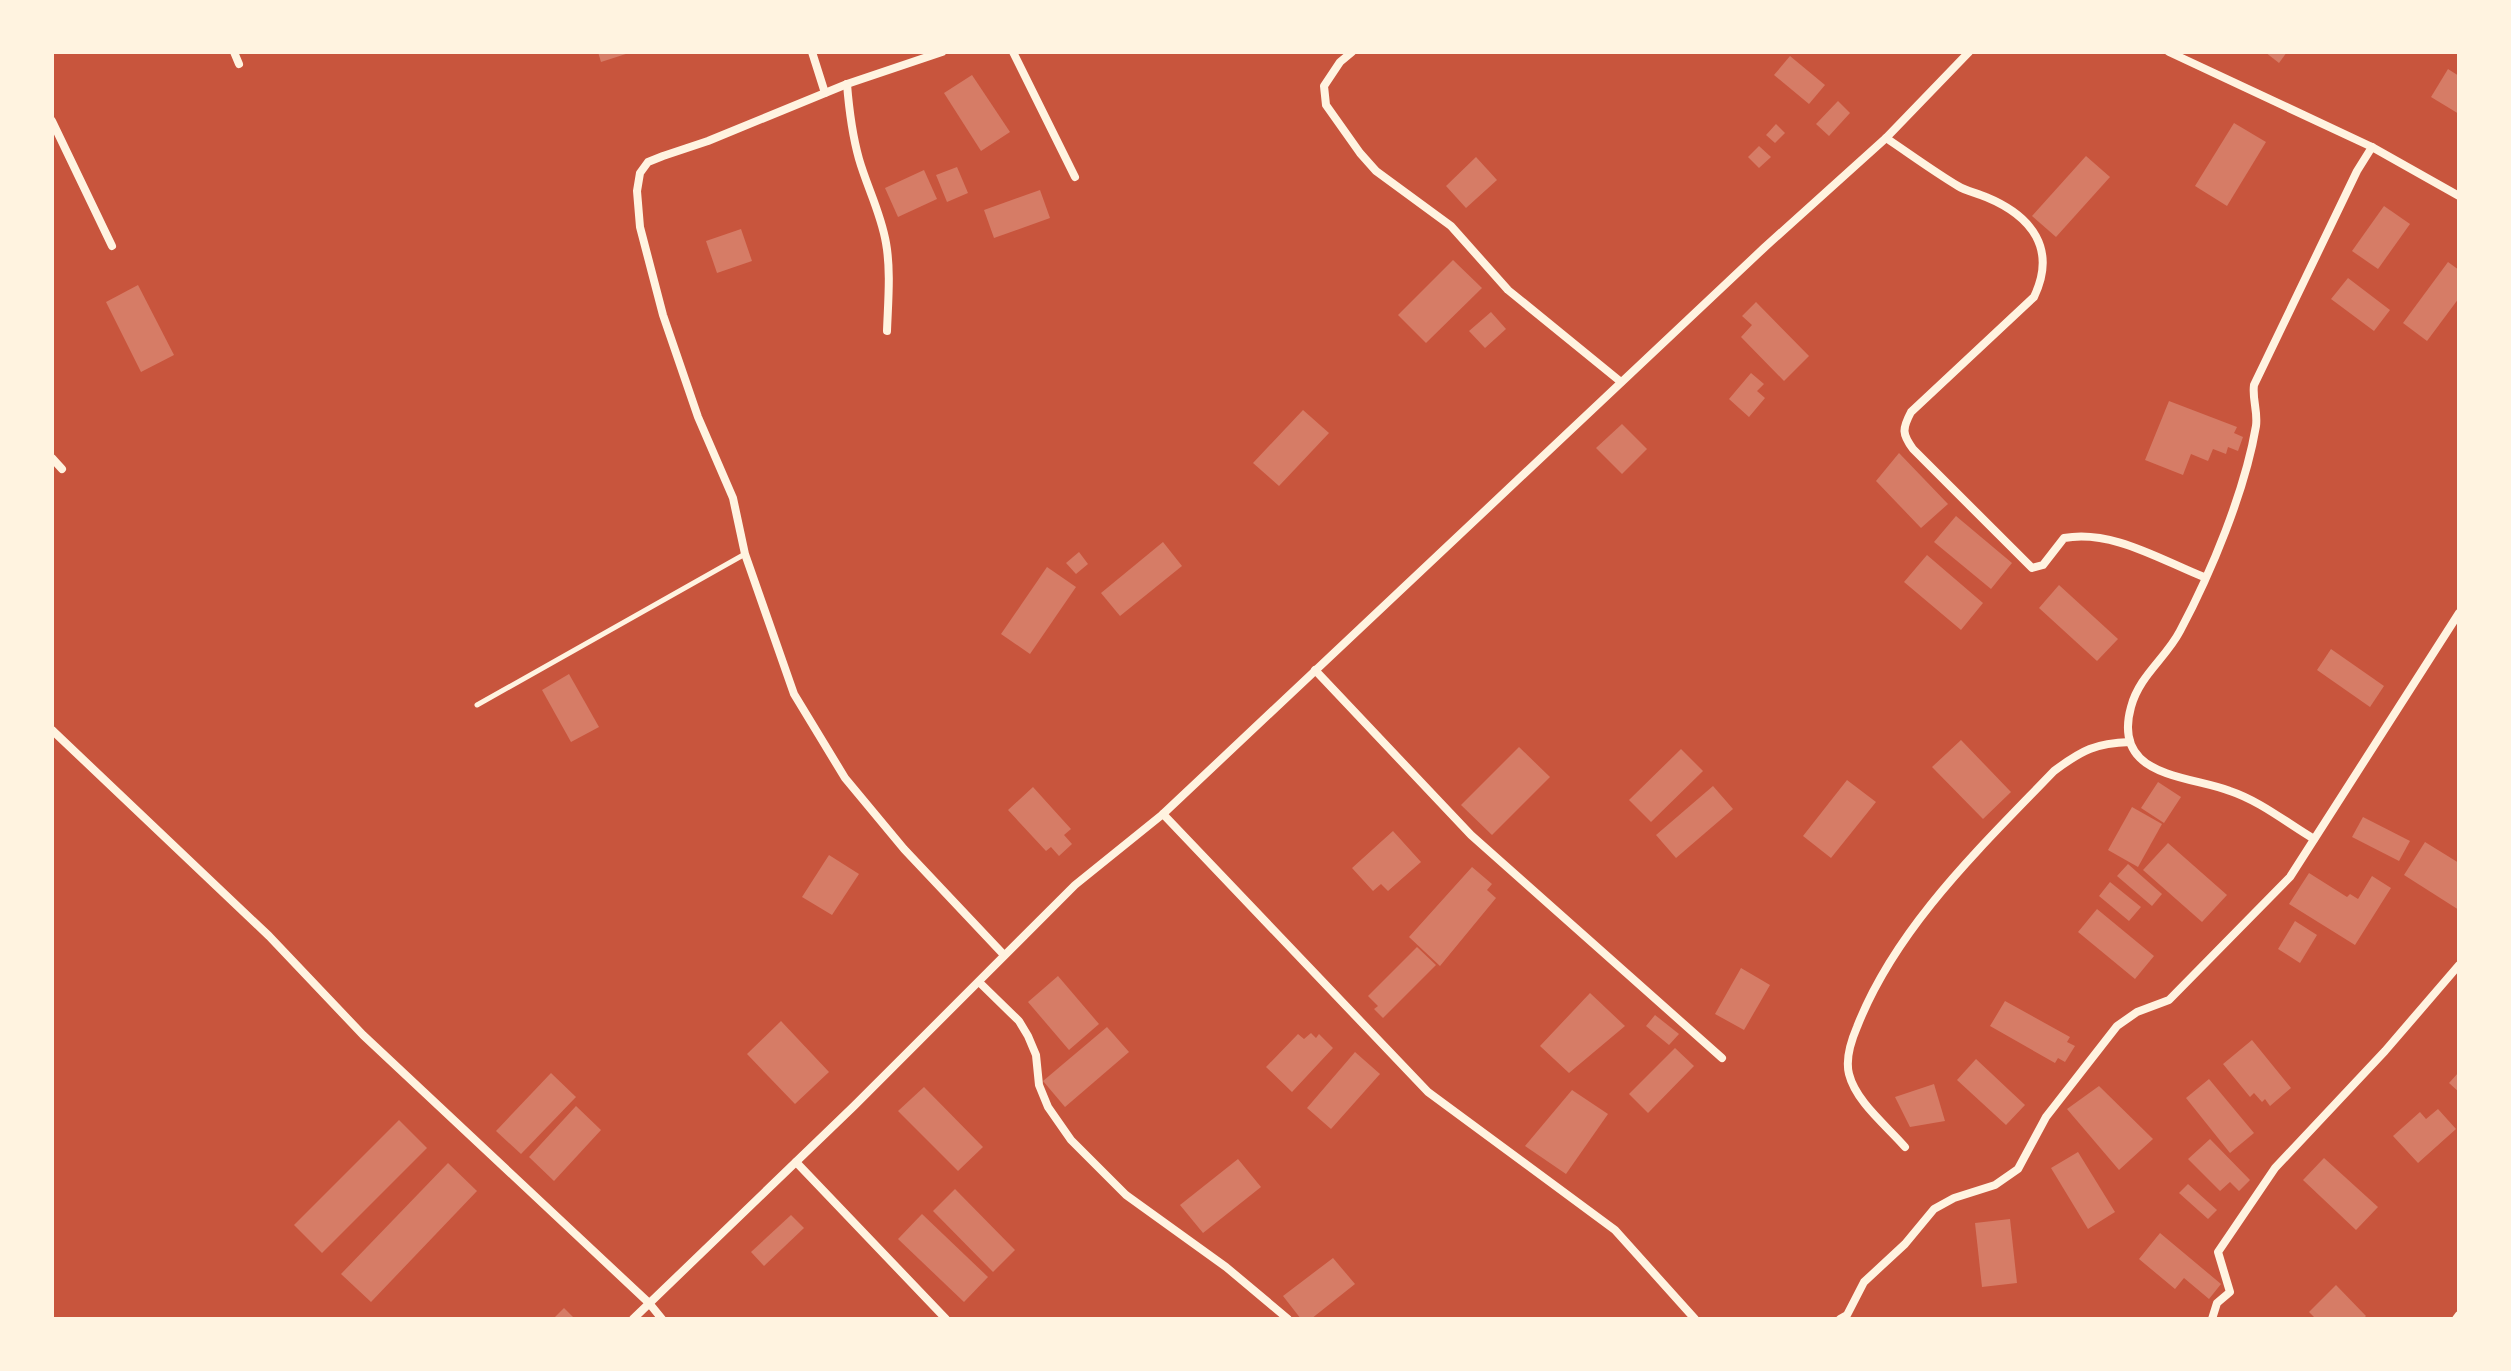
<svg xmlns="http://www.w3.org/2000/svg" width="2511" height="1371" viewBox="0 0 2511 1371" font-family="'Fira Sans',sans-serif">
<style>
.building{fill:#d67c66}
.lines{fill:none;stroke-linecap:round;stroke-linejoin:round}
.service{stroke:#fff3e0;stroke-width:5}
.minor{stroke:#fff3e0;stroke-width:8}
</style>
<rect width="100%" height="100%" fill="#c8553d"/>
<g class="building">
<polygon points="598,52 629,52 629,53 601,62"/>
<polygon points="2265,52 2287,52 2279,63"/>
<polygon points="1790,56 1825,85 1809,104 1774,75"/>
<polygon points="2448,69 2459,76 2459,114 2431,97"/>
<polygon points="972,75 1010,132 981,151 944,93"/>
<polygon points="1838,101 1850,113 1829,136 1816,124"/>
<polygon points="2234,123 2266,142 2227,206 2195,186"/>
<polygon points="1776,124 1785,133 1775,143 1766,135"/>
<polygon points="1759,146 1771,157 1759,168 1748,157"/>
<polygon points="2086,156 2110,177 2056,237 2032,216"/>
<polygon points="1476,157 1497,180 1466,208 1446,186"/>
<polygon points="957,167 968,193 947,202 936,175"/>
<polygon points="924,170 937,199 898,217 885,188"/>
<polygon points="1040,190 1050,218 994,238 984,210"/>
<polygon points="2384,206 2410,224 2378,269 2352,251"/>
<polygon points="741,229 752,261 717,273 706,241"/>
<polygon points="1453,260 1482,288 1426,343 1398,315"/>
<polygon points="2448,262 2459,270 2459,298 2427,341 2403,323"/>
<polygon points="2348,278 2390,310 2374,331 2331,299"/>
<polygon points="138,285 174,355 141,372 106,302"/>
<polygon points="1756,302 1809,356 1784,381 1741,337 1752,325 1742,316"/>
<polygon points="1491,312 1506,329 1485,348 1469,331"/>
<polygon points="1751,373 1764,384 1757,391 1765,398 1749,417 1729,399"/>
<polygon points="2169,401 2237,427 2234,433 2243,437 2238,451 2228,447 2226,454 2213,449 2208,461 2191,454 2183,475 2145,460"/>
<polygon points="1303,410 1329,433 1279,486 1253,463"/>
<polygon points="1622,424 1647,449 1622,474 1596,448"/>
<polygon points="1899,453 1948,504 1921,528 1876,481"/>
<polygon points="1956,516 2012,563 1991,589 1934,542"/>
<polygon points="1163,542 1182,566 1120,616 1101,593"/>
<polygon points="1079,552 1088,564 1076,574 1066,563"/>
<polygon points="1927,555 1983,603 1961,630 1904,582"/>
<polygon points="1047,567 1076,587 1030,654 1001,634"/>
<polygon points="2059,585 2118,639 2097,661 2039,608"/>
<polygon points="2331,649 2384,686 2370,707 2317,670"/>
<polygon points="569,674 599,727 571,742 542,690"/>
<polygon points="1961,740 2011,792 1983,819 1932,767"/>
<polygon points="1519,747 1550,777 1492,835 1461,805"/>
<polygon points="1681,749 1703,771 1651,822 1629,800"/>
<polygon points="1847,780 1876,802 1831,858 1803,836"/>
<polygon points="2158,782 2181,797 2164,823 2141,808"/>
<polygon points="1713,786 1733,809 1676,858 1656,835"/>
<polygon points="1033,787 1071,829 1064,835 1072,844 1059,856 1051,847 1046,851 1008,810"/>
<polygon points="2132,807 2162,824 2138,867 2108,850"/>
<polygon points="2363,817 2410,841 2399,861 2352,837"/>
<polygon points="1393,831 1421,862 1388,891 1381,884 1373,891 1352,868"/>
<polygon points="2425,842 2459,863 2459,910 2404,875"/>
<polygon points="2168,843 2227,895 2202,922 2143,870"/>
<polygon points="829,855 859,874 832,915 802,897"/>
<polygon points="2128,864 2162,894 2152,906 2117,876"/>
<polygon points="1472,867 1492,884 1487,890 1496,898 1440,966 1409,937"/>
<polygon points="2309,873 2347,897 2350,894 2358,899 2372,876 2391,888 2355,945 2289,904"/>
<polygon points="2110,882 2141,907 2129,921 2099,896"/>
<polygon points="2097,909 2154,956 2135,979 2078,932"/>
<polygon points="2295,921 2317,935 2300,963 2278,949"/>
<polygon points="1417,947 1436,965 1383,1018 1374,1009 1378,1006 1368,996"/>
<polygon points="1741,968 1770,985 1744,1030 1715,1014"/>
<polygon points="1058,976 1099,1024 1069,1050 1028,1002"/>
<polygon points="1590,993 1625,1026 1569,1073 1540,1046"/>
<polygon points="2005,1001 2070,1037 2067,1042 2075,1046 2065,1062 2058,1058 2055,1063 1990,1026"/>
<polygon points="1655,1015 1679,1034 1669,1045 1646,1026"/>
<polygon points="781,1021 829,1072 795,1104 747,1054"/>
<polygon points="1107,1027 1129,1052 1065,1107 1043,1081"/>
<polygon points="1311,1033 1316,1038 1319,1034 1333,1048 1292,1092 1266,1067 1298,1034 1304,1039"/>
<polygon points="2252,1040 2291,1088 2270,1106 2265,1099 2262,1102 2254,1093 2250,1097 2223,1064"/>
<polygon points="1675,1048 1694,1066 1648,1113 1629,1094"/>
<polygon points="1355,1052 1380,1074 1331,1129 1307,1108"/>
<polygon points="1976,1059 2025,1105 2006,1125 1957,1080"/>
<polygon points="2459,1072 2459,1092 2449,1083"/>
<polygon points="551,1073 576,1097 521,1154 496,1131"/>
<polygon points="2209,1079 2254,1133 2230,1153 2186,1098"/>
<polygon points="1934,1084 1945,1121 1910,1127 1895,1097"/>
<polygon points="2099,1086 2153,1139 2119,1170 2067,1109"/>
<polygon points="924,1087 983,1147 958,1171 898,1111"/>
<polygon points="1572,1090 1608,1114 1566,1174 1525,1146"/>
<polygon points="576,1106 601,1130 554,1181 529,1157"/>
<polygon points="2438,1109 2456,1129 2418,1163 2393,1136 2420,1112 2426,1119"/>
<polygon points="399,1120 427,1148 322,1253 294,1225"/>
<polygon points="2210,1139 2250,1180 2239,1191 2230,1182 2220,1191 2188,1159"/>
<polygon points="2078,1152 2115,1212 2088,1229 2051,1168"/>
<polygon points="2324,1158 2378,1207 2356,1230 2303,1180"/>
<polygon points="1238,1159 1261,1187 1203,1233 1180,1205"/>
<polygon points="448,1163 477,1191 371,1302 341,1274"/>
<polygon points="2188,1184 2217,1210 2208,1219 2179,1193"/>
<polygon points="955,1189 1015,1250 993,1272 933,1211"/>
<polygon points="922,1214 988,1277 964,1302 898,1239"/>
<polygon points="791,1215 804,1228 764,1266 751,1252"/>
<polygon points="2010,1219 2017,1283 1982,1287 1975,1223"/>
<polygon points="2160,1233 2221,1284 2209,1299 2184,1278 2175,1289 2139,1259"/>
<polygon points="1333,1258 1355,1284 1311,1319 1301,1319 1283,1296"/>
<polygon points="2336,1285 2366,1316 2363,1319 2316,1319 2309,1312"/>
<polygon points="564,1308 575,1319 553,1319"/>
</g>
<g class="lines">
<polyline class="service" points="477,705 745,554"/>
<g class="minor">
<polyline points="234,52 239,64"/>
<polyline points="812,52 825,93"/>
<polyline points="942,52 847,84 708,141 663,156 648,162 640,173 637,191 640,227 663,315 698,417 733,498 745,554 794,694 845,778 904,849 1004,955"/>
<polyline points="1013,52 1075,177"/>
<polyline points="1352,52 1340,62 1324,86 1326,105 1360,153 1376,171 1451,226 1508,290 1621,382"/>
<polyline points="2169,52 2372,147 2459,196"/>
<path d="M847,84C849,109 852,134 859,159C867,187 881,213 886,243C891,271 888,302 887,331"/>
<polyline points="52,121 112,246"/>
<path d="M1886,138C1910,154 1933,171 1958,186C1966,191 1977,193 1986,197C2032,216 2057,249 2034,297L1911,412C1902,429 1902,434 1913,449L2032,568L2043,565L2064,538C2111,529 2161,560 2204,577"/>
<polyline points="52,458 62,469"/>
<polyline points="1315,670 1471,835 1722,1058"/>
<polyline points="52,730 269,936 363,1035 649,1303 662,1319"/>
<polyline points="1163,814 1428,1092 1615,1230 1695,1319"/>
<path d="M2314,839C2287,823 2260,801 2230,791C2204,781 2160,778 2140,758C2126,744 2126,725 2131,707C2139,676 2166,658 2180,631C2211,573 2245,491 2256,426C2258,411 2252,399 2254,385L2357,171L2372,147"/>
<polyline points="979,982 1019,1021 1028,1036 1036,1055 1039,1085 1048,1107 1071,1140 1126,1195 1226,1267 1288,1319"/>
<path d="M1905,1147C1887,1126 1856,1102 1849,1074C1845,1058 1851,1041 1857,1027C1896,927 1981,847 2054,771C2082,750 2096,743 2130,742"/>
<polyline points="796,1162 946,1319"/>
<polyline points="633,1319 854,1106 1075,885 1163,814 1765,247 1886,138 1969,52"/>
<polyline points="1840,1319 1847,1315 1864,1282 1905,1244 1934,1209 1954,1198 1995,1185 2018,1169 2046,1117 2117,1026 2137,1012 2169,1000 2290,877 2459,613"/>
<polyline points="2212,1319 2217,1303 2230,1292 2218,1252 2275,1168 2385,1051 2459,965"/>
<polyline points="2456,1319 2459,1315"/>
</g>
</g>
<rect width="2511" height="1371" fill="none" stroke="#fff3e0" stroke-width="108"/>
</svg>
